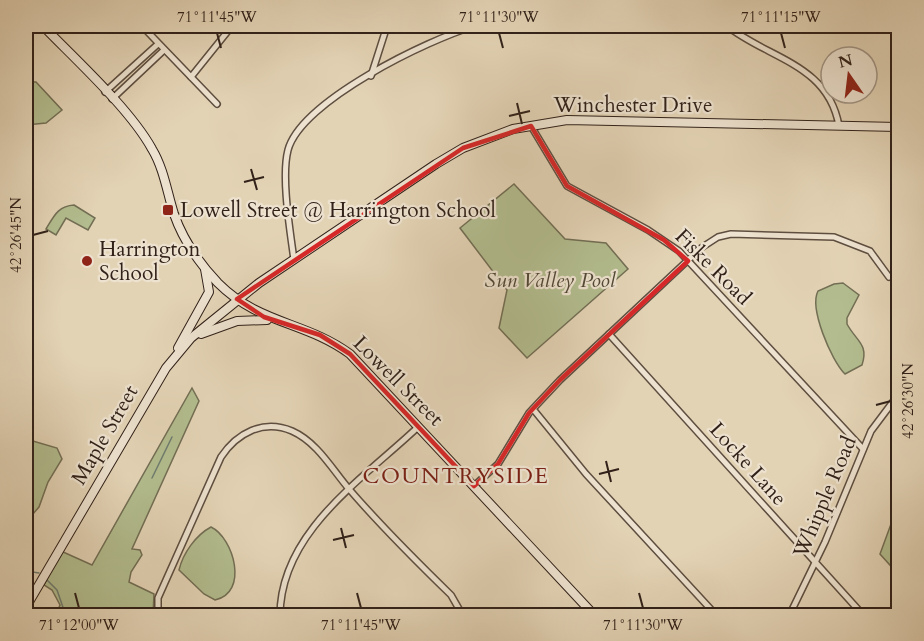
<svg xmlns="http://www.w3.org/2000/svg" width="924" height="641" viewBox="0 0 924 641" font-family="Cardo,serif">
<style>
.green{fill:#b2bc8e;stroke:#726e54;stroke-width:1.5}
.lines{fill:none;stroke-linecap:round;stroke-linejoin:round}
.stream{stroke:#6e7c6f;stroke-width:1.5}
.street-casing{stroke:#5e4e40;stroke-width:8}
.secondary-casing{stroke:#312119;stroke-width:10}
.street{stroke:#ede2cf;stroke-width:5}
.secondary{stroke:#ede2cf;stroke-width:8}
.marked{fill:none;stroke:#d62828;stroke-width:4.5;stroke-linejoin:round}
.ticks{fill:none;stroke:#312119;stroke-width:2}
.poi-dot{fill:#8f2418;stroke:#ede2cf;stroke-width:2}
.labels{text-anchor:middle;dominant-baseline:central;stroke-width:4.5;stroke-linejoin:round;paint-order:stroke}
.street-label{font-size:21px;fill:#312119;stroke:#ede2cf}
.poi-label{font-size:21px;fill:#312119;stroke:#ede2cf;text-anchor:start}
.park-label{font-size:21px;font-style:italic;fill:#514836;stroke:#ede2cf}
.neighbourhood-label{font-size:22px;letter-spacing:1.5px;fill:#7a1f14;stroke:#ede2cf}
.neatline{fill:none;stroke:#312119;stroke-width:2}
.ticks-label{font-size:15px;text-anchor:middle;fill:#312119}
</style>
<rect width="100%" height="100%" fill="#e3d3b5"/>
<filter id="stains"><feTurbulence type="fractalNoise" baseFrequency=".00333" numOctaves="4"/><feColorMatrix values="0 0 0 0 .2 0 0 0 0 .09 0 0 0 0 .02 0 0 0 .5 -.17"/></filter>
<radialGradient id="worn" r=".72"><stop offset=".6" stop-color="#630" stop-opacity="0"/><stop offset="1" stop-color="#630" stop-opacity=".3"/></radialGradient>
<g class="green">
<polygon points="29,82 36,82 62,110 46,123 26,125 26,84"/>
<polygon points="514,184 565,239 606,243 628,269 527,358 499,328 507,290 460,228"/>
<path d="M74,205L95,218L88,230L66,218L56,235L46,229C54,216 58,206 74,205Z"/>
<path d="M843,283L859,295L847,318V324C856,341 869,344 862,365L845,374C831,360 809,308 818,291L834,284Z"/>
<polygon points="192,388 199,401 132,549 140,550 142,555 131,572 129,582 154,594 153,615 56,615 60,605 52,590 44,585 61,551 92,565"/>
<polygon points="26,439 57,448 62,459 48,482 39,507 26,522"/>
<polygon points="898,505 898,574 880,554"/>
<path d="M211,527C234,538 249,593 215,600L204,594L179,570C183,553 196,535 211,527Z"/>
</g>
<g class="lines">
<g class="stream">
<polyline points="152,478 172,437"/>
<polyline points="26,571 39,573"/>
<polyline points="47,580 57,590 66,616"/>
</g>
<defs>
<g id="street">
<polyline points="142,26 217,104"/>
<path d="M727,26C769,59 828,64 839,126"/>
<polyline points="892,26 898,31"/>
<polyline points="371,76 387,26"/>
<polyline points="191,77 232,26"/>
<polyline points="105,92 158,44"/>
<polyline points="112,99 164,50"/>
<polyline points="531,126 567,186 648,230 679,251 863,449"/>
<path d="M294,260C290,230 281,177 288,150C301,101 429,39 475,26"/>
<polyline points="609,334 864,616"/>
<polyline points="533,409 586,474 717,616"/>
<polyline points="474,486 498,464 529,413 560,380 701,248 718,237 731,234 834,237 870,251 889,277"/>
<path d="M158,616V598L221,457C237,433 263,419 292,431C317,442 332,469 349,489C381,526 416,561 451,595L463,616"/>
<path d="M280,616C280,532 363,479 418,427"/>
<polyline points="789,616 825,542 871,431 898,395"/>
</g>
<g id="secondary">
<path d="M43,26C76,60 130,109 152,149C164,169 167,192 174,214C183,240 199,263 218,283C260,325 305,321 350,354L595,616"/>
<polyline points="201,334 237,321 267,320"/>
<polyline points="178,348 209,292 205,269"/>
<polyline points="26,607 166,368 191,338 259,283 436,164 463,148 513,129 567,120 898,127"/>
</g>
</defs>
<use href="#street" class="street-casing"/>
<use href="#secondary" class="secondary-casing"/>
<use href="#street" class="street"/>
<use href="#secondary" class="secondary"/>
</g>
<path class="marked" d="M531,126L567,186L664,240L688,261L560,380L529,413L498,464L474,486L350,354L320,335L264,317L237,299L463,148Z"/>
<path class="ticks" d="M217,33L221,48M499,33L503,48M781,33L785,48M517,103L522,124M509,116L530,111M251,169L257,190M244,182L264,177M33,235L48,231M876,405L891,401M606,461L611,482M599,474L619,469M341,528L346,548M333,540L354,535M75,593L79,608M357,593L361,608M639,593L643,608"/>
<g class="poi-dot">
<rect x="162" y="204" width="12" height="12" rx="3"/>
<circle cx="87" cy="261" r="6"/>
</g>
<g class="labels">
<g class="street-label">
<text x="633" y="105">Winchester Drive</text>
<text transform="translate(713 267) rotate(45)">Fiske Road</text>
<text transform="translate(398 381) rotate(45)">Lowell Street</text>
<text transform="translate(105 435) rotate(-60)">Maple Street</text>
<text transform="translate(748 464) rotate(48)">Locke Lane</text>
<text transform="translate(825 497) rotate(-67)">Whipple Road</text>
</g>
<g class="poi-label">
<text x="180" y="210">Lowell Street @ Harrington School</text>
<text x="99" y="249">Harrington<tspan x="99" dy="24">School</tspan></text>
</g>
<g class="park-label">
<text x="550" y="280">Sun Valley Pool</text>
</g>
<g class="neighbourhood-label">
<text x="456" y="476">COUNTRYSIDE</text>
</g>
</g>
<rect width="924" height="641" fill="none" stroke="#e3d3b5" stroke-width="66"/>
<g transform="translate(849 75) rotate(346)"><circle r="28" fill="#ede2cf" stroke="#a29586" stroke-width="1.5"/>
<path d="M0-4.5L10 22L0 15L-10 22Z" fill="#8f2418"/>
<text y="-9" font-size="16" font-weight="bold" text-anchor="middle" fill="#312119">N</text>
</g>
<rect x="33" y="33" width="858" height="575" class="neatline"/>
<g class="ticks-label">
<text x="217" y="22">71°11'45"W</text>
<text x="499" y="22">71°11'30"W</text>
<text x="781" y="22">71°11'15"W</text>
<text transform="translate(16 235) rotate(-90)" y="5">42°26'45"N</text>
<text transform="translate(908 401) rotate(-90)" y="5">42°26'30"N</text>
<text x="79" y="630">71°12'00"W</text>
<text x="361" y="630">71°11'45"W</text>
<text x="643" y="630">71°11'30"W</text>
</g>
<rect width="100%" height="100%" filter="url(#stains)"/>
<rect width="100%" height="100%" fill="url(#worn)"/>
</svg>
